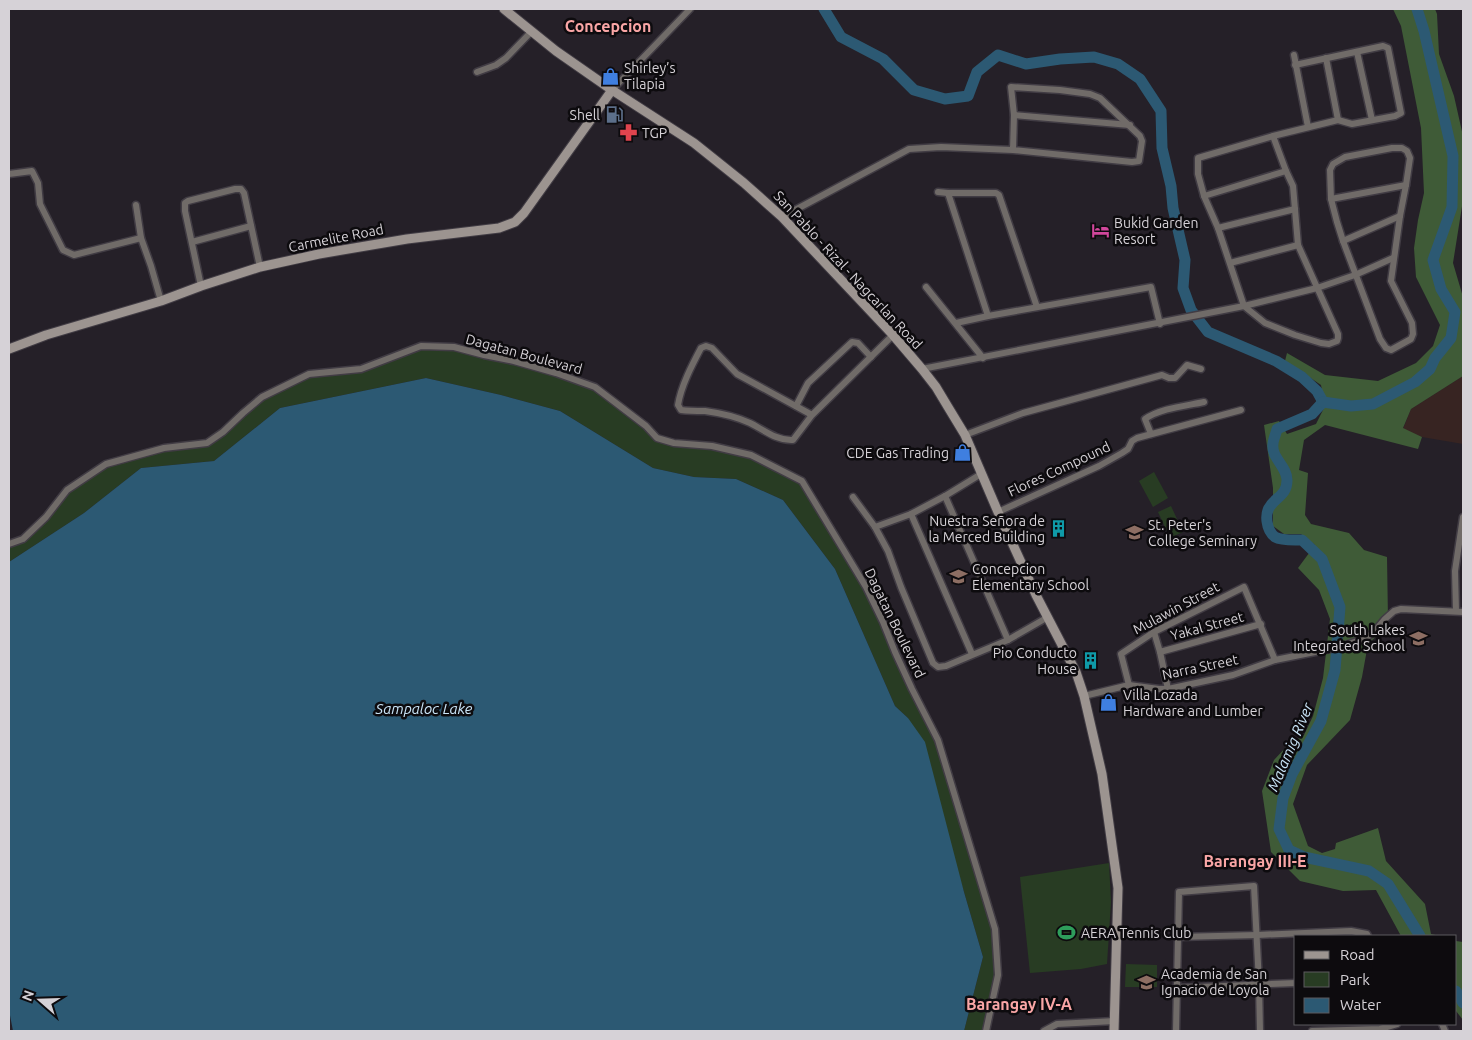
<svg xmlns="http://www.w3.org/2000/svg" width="1472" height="1040" viewBox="0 0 1472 1040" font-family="Ubuntu,sans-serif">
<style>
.industrial{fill:#372422}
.green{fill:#283c23}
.forest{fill:#3f5b37}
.water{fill:#2c5973}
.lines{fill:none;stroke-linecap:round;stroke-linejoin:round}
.river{stroke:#2c5973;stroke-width:11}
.street-casing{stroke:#413c44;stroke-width:9}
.secondary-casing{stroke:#413c44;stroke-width:11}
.street{stroke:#706b68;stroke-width:6}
.secondary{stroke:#9c9490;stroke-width:9}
.labels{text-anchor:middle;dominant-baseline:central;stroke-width:5;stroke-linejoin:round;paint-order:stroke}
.poi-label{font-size:14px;fill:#d6d2d7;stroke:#0d0b0e;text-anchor:start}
.street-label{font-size:14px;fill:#d6d2d7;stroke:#0d0b0e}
.water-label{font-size:15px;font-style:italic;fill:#cae5f8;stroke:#0d0b0e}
.quarter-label{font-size:16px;font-weight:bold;fill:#faa6a6;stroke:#0d0b0e}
</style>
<rect width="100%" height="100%" fill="#252028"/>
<polygon class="industrial" points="1463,376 1463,444 1422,437 1403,429 1411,409"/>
<g class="green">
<polygon points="421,346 454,347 595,387 658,438 751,455 802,481 866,587 938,740 995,929 998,975 986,1031 964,1031 983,957 964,892 908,718 895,706 835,569 783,500 736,479 694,477 653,468 560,411 501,395 426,378 280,408 214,461 141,468 84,513 9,562 9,544 23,539 67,490 106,464 164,448 207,443 262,397 309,374 361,369"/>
<polygon points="1154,472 1168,498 1153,507 1139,481"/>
<polygon points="1171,506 1183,532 1170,538 1158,512"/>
<polygon points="1109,863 1111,902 1107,964 1081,969 1030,973 1020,877"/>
<polygon points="1126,964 1157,965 1157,987 1125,987"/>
</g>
<g class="forest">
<polygon points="1393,9 1435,9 1437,14 1439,54 1454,96 1463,136 1463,200 1453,263 1463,297 1463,376 1411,409 1403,428 1422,437 1418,449 1325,425 1304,440 1299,470 1308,473 1305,515 1311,524 1349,533 1364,550 1387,557 1388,620 1381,632 1368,644 1362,677 1350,720 1307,765 1293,804 1308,846 1322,853 1335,849 1336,843 1378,828 1386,861 1425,904 1431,934 1440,936 1401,936 1376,890 1343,891 1300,881 1271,852 1262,791 1274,760 1287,746 1304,735 1313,716 1323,678 1330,619 1319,590 1298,568 1315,545 1301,534 1284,534 1273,526 1273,488 1264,425 1279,421 1287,434 1316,424 1325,406 1321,385 1285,361 1287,353 1325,375 1378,381 1416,363 1433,346 1440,325 1416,277 1414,248 1418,220 1424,193 1421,128 1401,26"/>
<polygon points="1456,941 1463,942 1463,1020 1456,1011"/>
</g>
<polygon class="water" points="426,378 501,395 560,411 653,468 694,477 736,479 783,500 835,569 895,706 908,718 925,742 964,892 983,957 964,1031 13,1031 9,1010 9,562 84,513 141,468 214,461 280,408"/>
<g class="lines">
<g class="river">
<polyline points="824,9 841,37 883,59 914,90 945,99 968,96 977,72 998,55 1026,64 1060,59 1094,57 1118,64 1140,79 1161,111 1162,148 1171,186 1173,208 1185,260 1183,288 1191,310 1208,332 1276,361 1302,377 1317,391 1323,402"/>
<path d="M1323,402L1312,414L1277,429C1276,434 1273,440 1273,444C1271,458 1287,466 1287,480C1287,494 1278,496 1271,505C1264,513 1266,530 1275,537C1282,541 1295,540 1302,540L1322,559L1340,607L1335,670L1321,721L1292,774L1283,798L1279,829L1289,850L1304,857L1369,871L1388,884L1420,936"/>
<polyline points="1323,402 1351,406 1373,404 1415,382 1430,369 1435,358 1451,338 1455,312 1441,289 1433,260 1452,207 1453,156 1424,31 1417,9"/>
<polyline points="1456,991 1463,1003"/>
</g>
<defs>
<g id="street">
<polyline points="1357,52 1372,120"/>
<polyline points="1294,55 1308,127"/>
<polyline points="1326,58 1338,120"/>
<polyline points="477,72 496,65 506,58 532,31"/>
<polyline points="612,90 690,9"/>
<polyline points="1014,115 1130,125"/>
<polyline points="1273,136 1286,171 1293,186 1298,245 1338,334 1338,338 1337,341 1329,344 1321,343 1295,335 1265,323 1244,306 1218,228 1204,196 1198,174 1198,158 1273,136 1338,120 1352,124 1395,116 1401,113 1388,48 1383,46 1295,65"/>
<polygon points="1392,148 1402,148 1407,151 1410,158 1406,185 1400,216 1391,281 1412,323 1413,334 1411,339 1391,350 1386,348 1380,339 1343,241 1337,222 1331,199 1330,170 1333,164 1345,157"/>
<polyline points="9,174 32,171 38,183 40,204 63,250 74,255 141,238"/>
<polyline points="938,192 948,193 996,193 999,195 1037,307"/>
<polyline points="948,193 988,316"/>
<polyline points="1204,196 1286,171"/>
<polyline points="1331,199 1406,185"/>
<polyline points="136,205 141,238 151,266 161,301"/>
<polyline points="782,217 909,149 941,147 1013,150 1132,162 1139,161 1142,141 1140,136 1100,98 1090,94 1060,90 1011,87 1014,115 1013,150"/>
<polyline points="1218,228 1295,209"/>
<polyline points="1343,241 1400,216"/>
<polyline points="192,242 251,226"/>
<polyline points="1230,263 1298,245"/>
<polyline points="201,286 185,211 185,203 188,201 235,189 241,189 244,193 260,267"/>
<polyline points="926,287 983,358"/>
<polyline points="956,323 988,316 1151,287 1160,324"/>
<polyline points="922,369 1244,306 1317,288 1355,275 1393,258"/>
<polyline points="796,406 808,383 852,342 858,343 871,357"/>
<path d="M812,415L737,374L712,348L706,346L701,348C692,365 681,386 678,405L681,410C689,411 697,411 705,411C720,413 737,417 750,423C764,430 777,441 793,440L812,415L893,335"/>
<path d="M1151,434L1145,419C1161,408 1186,406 1204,402"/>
<polyline points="965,435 1023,413 1162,375 1169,378 1175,378 1187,365 1201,369"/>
<polyline points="945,496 1008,640"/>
<polyline points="853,497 875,527 888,551 901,587 933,663 938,667 946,666 1008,640 1048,617"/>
<polyline points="998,512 1099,466 1122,453 1128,449 1132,441 1137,438 1241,410"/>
<polyline points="911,514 972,654"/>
<polyline points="875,527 911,514 945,496 981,474"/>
<polyline points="9,544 23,539 46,517 67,490 106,464 164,448 207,443 223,432 243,413 262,397 309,374 361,369 421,346 454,347 484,355 514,361 556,373 595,387 646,426 657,438 674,443 712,446 751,455 802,481 866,587 883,622 895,652 912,689 938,740 995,929 998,975 986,1031"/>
<polyline points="1456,611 1455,571 1463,517"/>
<polyline points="1154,632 1160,652 1168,689"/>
<polyline points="1160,652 1261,624"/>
<polyline points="1129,685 1121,654 1154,632 1244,587 1275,660"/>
<polyline points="1084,696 1129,685 1159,689 1168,689 1233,675 1275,660 1340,647 1366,638 1375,631 1385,619 1394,611 1401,609 1463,612"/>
<polyline points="1178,937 1257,935 1351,931 1367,934 1368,936"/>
<polyline points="1176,988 1296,983"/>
<polyline points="1442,1024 1445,1031"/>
<polyline points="1044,1031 1057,1024 1115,1021"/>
<polyline points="1176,1031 1179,892 1254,886 1259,983 1260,1031"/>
<polyline points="1312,1031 1380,1029 1397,1024"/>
</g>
<g id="secondary">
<polyline points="504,9 556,51 612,90 694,143 744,183 782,217 893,335 922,369 936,387 948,407 965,435 998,512 1036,595 1076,672 1084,696 1102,774 1118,888 1114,1031"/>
<polyline points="9,349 46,335 161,301 201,286 260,267 319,254 407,239 499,228 515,222 524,213 612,90"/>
</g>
</defs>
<use href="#street" class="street-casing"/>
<use href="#secondary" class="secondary-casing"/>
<use href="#street" class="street"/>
<use href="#secondary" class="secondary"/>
</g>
<defs>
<symbol id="shop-bare" viewBox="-9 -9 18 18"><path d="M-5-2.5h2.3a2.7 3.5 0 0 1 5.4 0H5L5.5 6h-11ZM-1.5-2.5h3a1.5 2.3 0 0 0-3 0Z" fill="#3f7fe0" stroke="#0d0b0e" stroke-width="2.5" paint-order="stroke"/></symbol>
<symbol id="fuel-bare" viewBox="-9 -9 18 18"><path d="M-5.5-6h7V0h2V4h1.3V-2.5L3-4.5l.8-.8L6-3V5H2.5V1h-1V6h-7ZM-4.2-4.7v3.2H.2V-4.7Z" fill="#5c6f8a" stroke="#0d0b0e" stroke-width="2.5" paint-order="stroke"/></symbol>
<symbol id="pharmacy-bare" viewBox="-9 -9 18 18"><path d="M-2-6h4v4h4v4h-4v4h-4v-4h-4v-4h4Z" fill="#e0444e" stroke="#0d0b0e" stroke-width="2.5" paint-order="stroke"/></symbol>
<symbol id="hotel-bare" viewBox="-9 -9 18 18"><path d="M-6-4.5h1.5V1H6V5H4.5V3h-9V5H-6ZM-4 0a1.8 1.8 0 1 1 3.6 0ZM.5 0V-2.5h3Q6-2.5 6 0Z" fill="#d1479c" stroke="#0d0b0e" stroke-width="2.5" paint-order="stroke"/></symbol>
<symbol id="building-bare" viewBox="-9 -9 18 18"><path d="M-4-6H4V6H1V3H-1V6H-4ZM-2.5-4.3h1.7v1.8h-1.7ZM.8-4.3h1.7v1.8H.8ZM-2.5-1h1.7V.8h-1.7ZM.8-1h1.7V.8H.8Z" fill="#0f9aa8" stroke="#0d0b0e" stroke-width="2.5" paint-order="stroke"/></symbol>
<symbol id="university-bare" viewBox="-9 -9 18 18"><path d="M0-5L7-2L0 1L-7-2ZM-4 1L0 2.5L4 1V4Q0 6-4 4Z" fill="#8d6e63" stroke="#0d0b0e" stroke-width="2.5" paint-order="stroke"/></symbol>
<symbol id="school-bare" viewBox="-9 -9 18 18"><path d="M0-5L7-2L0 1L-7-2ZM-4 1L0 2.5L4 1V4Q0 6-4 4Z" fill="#8d6e63" stroke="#0d0b0e" stroke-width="2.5" paint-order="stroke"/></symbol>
<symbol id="stadium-bare" viewBox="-9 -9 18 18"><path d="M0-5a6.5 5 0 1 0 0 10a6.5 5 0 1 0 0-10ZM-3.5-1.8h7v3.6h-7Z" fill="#2e9e5b" stroke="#0d0b0e" stroke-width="2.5" paint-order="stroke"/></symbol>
</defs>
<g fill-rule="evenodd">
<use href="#shop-bare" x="598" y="64" width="25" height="25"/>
<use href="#fuel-bare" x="602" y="102" width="25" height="25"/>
<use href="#pharmacy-bare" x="616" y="120" width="25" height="25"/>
<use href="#hotel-bare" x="1088" y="218" width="25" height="25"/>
<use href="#shop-bare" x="950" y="440" width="25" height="25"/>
<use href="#building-bare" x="1046" y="516" width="25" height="25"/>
<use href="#university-bare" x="1122" y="520" width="25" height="25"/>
<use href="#school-bare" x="946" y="564" width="25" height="25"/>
<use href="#school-bare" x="1406" y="626" width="25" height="25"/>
<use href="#building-bare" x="1078" y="648" width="25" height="25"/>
<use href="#shop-bare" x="1096" y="690" width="25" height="25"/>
<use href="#stadium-bare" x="1054" y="920" width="25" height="25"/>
<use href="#school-bare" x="1134" y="970" width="25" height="25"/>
</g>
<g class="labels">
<g class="poi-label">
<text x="624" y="68">Shirley’s<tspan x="624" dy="16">Tilapia</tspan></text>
<text x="600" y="115" text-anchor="end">Shell</text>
<text x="642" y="133">TGP</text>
<text x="1114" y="223">Bukid Garden<tspan x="1114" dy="16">Resort</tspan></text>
<text x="949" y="453" text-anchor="end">CDE Gas Trading</text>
<text x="1045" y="521" text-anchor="end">Nuestra Señora de<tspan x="1045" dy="16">la Merced Building</tspan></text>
<text x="1148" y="525">St. Peter's<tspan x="1148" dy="16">College Seminary</tspan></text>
<text x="972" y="569">Concepcion<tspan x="972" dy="16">Elementary School</tspan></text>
<text x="1405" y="630" text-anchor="end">South Lakes<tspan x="1405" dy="16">Integrated School</tspan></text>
<text x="1077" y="653" text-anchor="end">Pio Conducto<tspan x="1077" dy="16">House</tspan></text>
<text x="1123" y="695">Villa Lozada<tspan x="1123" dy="16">Hardware and Lumber</tspan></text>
<text x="1081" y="933">AERA Tennis Club</text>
<text x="1161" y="974">Academia de San<tspan x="1161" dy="16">Ignacio de Loyola</tspan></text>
</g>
<g class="street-label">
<text transform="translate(336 238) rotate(-11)">Carmelite Road</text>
<text transform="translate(848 270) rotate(47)">San Pablo - Rizal - Nagcarlan Road</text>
<text transform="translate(524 354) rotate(15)">Dagatan Boulevard</text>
<text transform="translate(1059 469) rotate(-25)">Flores Compound</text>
<text transform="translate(1176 608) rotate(-28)">Mulawin Street</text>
<text transform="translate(895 623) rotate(64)">Dagatan Boulevard</text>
<text transform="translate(1207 626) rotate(-15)">Yakal Street</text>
<text transform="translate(1200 667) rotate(-12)">Narra Street</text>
</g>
<g class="water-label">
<text x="424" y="708">Sampaloc Lake</text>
<text transform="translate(1290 747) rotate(-67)">Malamig River</text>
</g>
<g class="quarter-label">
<text x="608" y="26">Concepcion</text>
<text x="1255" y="861">Barangay III-E</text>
<text x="1019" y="1004">Barangay IV-A</text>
</g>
</g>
<rect width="1472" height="1040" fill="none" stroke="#d6d2d7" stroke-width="20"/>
<rect x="1294" y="935" width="162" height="90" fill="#0d0b0e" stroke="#5d5b5e"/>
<rect x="1304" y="951" width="25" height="8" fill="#9c9490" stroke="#5d5b5e"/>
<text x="1340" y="960" font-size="15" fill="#d6d2d7">Road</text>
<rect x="1304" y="972" width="25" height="15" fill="#283c23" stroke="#5d5b5e"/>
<text x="1340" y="985" font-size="15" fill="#d6d2d7">Park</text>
<rect x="1304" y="998" width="25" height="15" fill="#2c5973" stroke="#5d5b5e"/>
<text x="1340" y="1010" font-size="15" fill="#d6d2d7">Water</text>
<g transform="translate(40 1000) rotate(290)" stroke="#0d0b0e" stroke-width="4" paint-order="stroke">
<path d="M0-4L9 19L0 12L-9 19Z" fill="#d6d2d7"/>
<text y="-8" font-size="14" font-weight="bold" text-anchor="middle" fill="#d6d2d7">N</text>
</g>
</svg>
